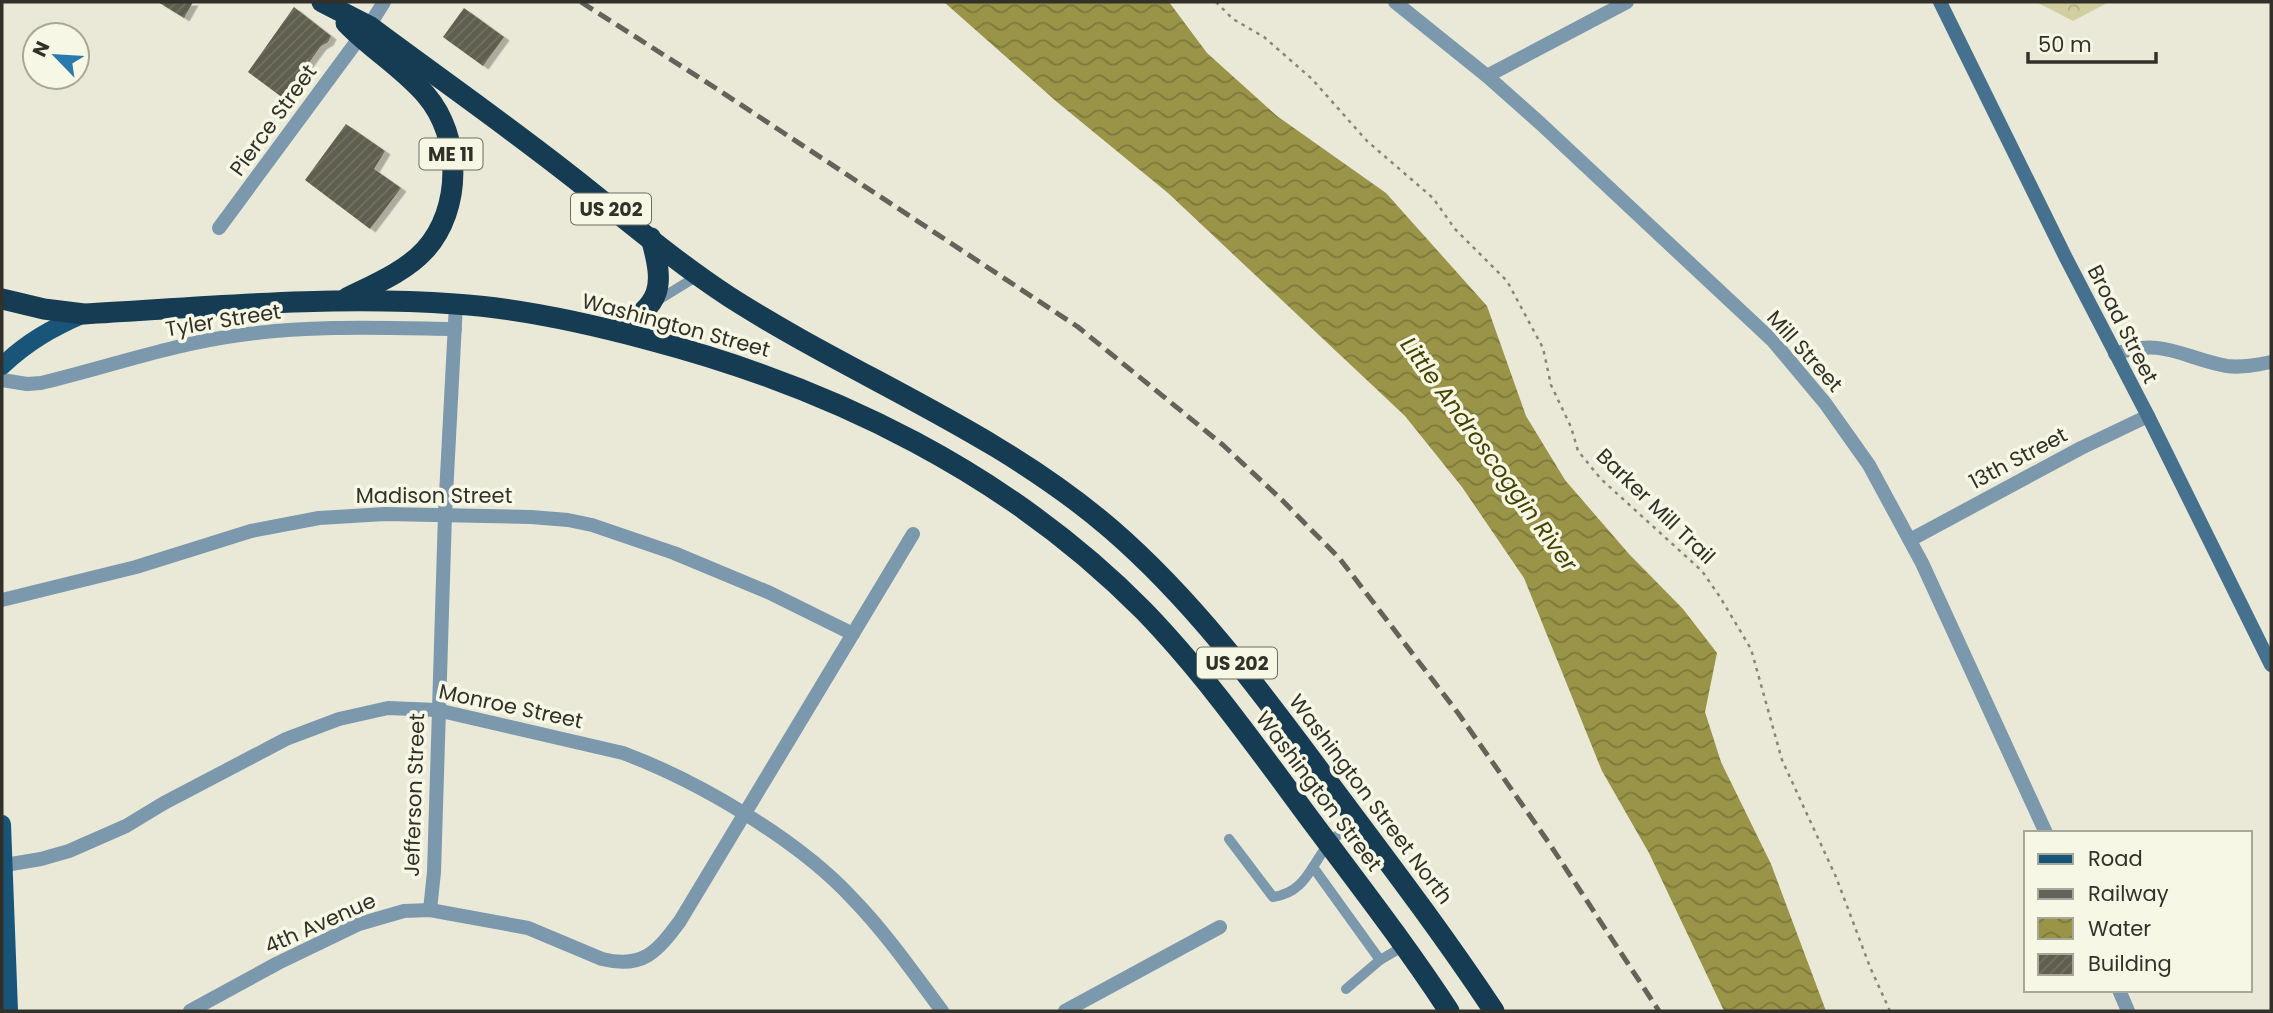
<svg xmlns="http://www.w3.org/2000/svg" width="2273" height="1013" viewBox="0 0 2273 1013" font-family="Poppins,sans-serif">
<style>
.park{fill:url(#park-crowns)}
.water{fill:url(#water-waves)}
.building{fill:url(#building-hatch);filter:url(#shadow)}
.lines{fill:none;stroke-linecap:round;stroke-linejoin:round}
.path{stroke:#86867a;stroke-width:2.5;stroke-dasharray:3.5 5;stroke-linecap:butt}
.lane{stroke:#7b98ac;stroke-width:10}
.street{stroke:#7b98ac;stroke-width:14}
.secondary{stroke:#45718e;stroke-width:14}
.primary{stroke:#185578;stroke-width:18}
.highway{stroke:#163c53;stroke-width:21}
.rail{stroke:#636359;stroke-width:5;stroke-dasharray:14 7;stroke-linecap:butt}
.labels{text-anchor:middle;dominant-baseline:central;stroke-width:7;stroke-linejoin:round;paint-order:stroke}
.shield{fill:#f7f7e5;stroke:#6c6c62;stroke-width:2}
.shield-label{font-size:19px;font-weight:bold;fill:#31312a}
.street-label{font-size:21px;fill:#31312a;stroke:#f7f7e5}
.water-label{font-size:23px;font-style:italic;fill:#454101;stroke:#f7f7e5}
</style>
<defs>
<pattern id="park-crowns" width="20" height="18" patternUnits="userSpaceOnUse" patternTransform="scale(1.75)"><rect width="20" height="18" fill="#d1cfa0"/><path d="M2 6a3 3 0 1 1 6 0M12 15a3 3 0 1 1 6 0" fill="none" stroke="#b4b28a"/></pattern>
<pattern id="water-waves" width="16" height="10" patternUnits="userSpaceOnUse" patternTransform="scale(1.75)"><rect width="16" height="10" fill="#999447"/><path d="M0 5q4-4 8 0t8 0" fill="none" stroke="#7d793b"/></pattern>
<pattern id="building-hatch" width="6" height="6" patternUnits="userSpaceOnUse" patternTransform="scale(1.75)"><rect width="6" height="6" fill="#5f5e4f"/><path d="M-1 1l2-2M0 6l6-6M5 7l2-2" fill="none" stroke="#737265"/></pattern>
<filter id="shadow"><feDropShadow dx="5.5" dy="3.5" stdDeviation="0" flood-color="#0004"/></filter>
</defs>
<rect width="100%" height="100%" fill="#eae9d8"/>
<polygon class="park" points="2036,2 2109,2 2073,21"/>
<polygon class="water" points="944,2 1169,2 1207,53 1277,116 1386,193 1487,306 1526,416 1565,480 1629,554 1683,609 1717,653 1705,712 1721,762 1771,864 1826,1011 1724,1011 1649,853 1602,771 1524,578 1462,487 1405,416 1168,193 1057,102"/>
<g class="building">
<polygon points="158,2 193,2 184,18"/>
<polygon points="294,7 331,36 328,42 321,46 283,98 248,72"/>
<polygon points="464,8 504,37 483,66 443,37"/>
<polygon points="346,124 385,151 374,169 401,188 370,229 305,180"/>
</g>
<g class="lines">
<polyline class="path" points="1216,2 1233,19 1264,37 1312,79 1367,141 1433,198 1455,229 1507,281 1543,348 1551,385 1571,427 1578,451 1601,479 1702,571 1720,597 1751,649 1782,760 1836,877 1870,967 1890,1011"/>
<g class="lane">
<polyline points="655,302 699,275"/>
<path d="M1229,839L1273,897C1304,893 1310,868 1327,846C1335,836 1347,828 1357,820"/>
<polyline points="1313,867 1380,960 1404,946"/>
<polyline points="1346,989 1380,960"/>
</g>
<g class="street">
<polyline points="1395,2 1487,76 1541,124 1773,341 1825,403 1869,465 1922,563 2046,833"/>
<polyline points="369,26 384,2"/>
<polyline points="1487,76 1627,2"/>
<polyline points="219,228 360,37"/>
<path d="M2115,354C2164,337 2182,358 2227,366C2242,368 2257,365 2271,362"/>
<path d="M2,380L27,384L41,383C108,367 172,344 240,335C311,325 383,328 455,329"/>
<polyline points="1910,540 2081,448 2148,416"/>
<polyline points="2,600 136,567 251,531 319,518 385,514 531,517 568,520 592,525 674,553 770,593 853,634"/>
<path d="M5,865L41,859L69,851L126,826L164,803L286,739L339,719L388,708L437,710L623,753C698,781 797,839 852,898C886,933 913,972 942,1011"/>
<polyline points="430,910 434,872 445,514 456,304"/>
<polyline points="2119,990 2128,1011"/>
<path d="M190,1011L278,963L359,924L404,911L430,910L528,928L602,959C643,969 657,952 680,921L913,534"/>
<polyline points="1065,1011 1220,927"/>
</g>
<polyline class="secondary" points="1940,2 2066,258 2148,416 2271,665"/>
<g class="primary">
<path d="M2,366C27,342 52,328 84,314"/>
<polyline points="2,824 9,1011"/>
</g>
<g class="highway">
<path d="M322,2L369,26C436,76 505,124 571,176C622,216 673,260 728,296C854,377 996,430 1111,529C1192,599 1256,685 1320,771C1379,850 1439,928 1494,1011"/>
<path d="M346,23C371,49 403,68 426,95C462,137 462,209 425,250C405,272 373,285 347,298"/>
<path d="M2,299L44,309L84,314C207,307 331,295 455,304C520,308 587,323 650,340C833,388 1009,474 1144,611C1203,672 1253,742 1304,811C1353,877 1404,942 1449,1011"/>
<path d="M617,331C662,303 665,288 651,238"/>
</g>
<polyline class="rail" points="581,2 717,89 1078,327 1223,445 1282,500 1340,559 1458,713 1549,843 1659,1011"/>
</g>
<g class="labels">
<g class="shield">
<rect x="419.5" y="138.5" width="63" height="31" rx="5"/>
<rect x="571" y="193.5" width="80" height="31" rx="5"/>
<rect x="1197" y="647.5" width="80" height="31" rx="5"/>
</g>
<g class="shield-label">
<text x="451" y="154">ME 11</text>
<text x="611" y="209">US 202</text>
<text x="1237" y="663">US 202</text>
</g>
<g class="street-label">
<text transform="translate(273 120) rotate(-54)">Pierce Street</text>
<text transform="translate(223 320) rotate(-9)">Tyler Street</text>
<text transform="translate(2123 324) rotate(63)">Broad Street</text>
<text transform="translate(676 325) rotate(15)">Washington Street</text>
<text transform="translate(1805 351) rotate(48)">Mill Street</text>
<text transform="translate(2018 458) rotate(-28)">13th Street</text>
<text x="434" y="495">Madison Street</text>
<text transform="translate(1656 506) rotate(44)">Barker Mill Trail</text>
<text transform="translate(511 706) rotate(12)">Monroe Street</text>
<text transform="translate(1319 791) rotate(53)">Washington Street</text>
<text transform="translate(414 795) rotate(-88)">Jefferson Street</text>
<text transform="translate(1371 799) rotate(53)">Washington Street North</text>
<text transform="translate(320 923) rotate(-24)">4th Avenue</text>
</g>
<g class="water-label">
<text transform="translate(1489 454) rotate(54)">Little Androscoggin River</text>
</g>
</g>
<rect width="2273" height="1013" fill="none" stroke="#31312a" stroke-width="7"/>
<rect x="2024" y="831" width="228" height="161" fill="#f7f7e5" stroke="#a8a89a" stroke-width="2"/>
<rect x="2038" y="854" width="35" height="10" fill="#185578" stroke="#a8a89a" stroke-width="2"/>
<text x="2088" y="866" font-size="21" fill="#31312a">Road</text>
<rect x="2038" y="889" width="35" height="10" fill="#636359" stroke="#a8a89a" stroke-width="2"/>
<text x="2088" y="901" font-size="21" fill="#31312a">Railway</text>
<rect x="2038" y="918" width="35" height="21" fill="url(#water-waves)" stroke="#a8a89a" stroke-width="2"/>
<text x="2088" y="936" font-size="21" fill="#31312a">Water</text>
<rect x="2038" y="954" width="35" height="21" fill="url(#building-hatch)" stroke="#a8a89a" stroke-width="2"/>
<text x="2088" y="971" font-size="21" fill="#31312a">Building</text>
<g transform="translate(56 56) rotate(295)"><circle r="33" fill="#f7f7e5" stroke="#a8a89a" stroke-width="2"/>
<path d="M0-5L12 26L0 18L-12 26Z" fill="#287bac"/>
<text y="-10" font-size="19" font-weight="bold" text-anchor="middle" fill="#31312a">N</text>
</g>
<path d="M2028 52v10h128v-10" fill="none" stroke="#31312a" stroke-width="3.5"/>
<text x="2038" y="52" font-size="21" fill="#31312a" stroke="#f7f7e5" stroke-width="5" paint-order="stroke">50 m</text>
</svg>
